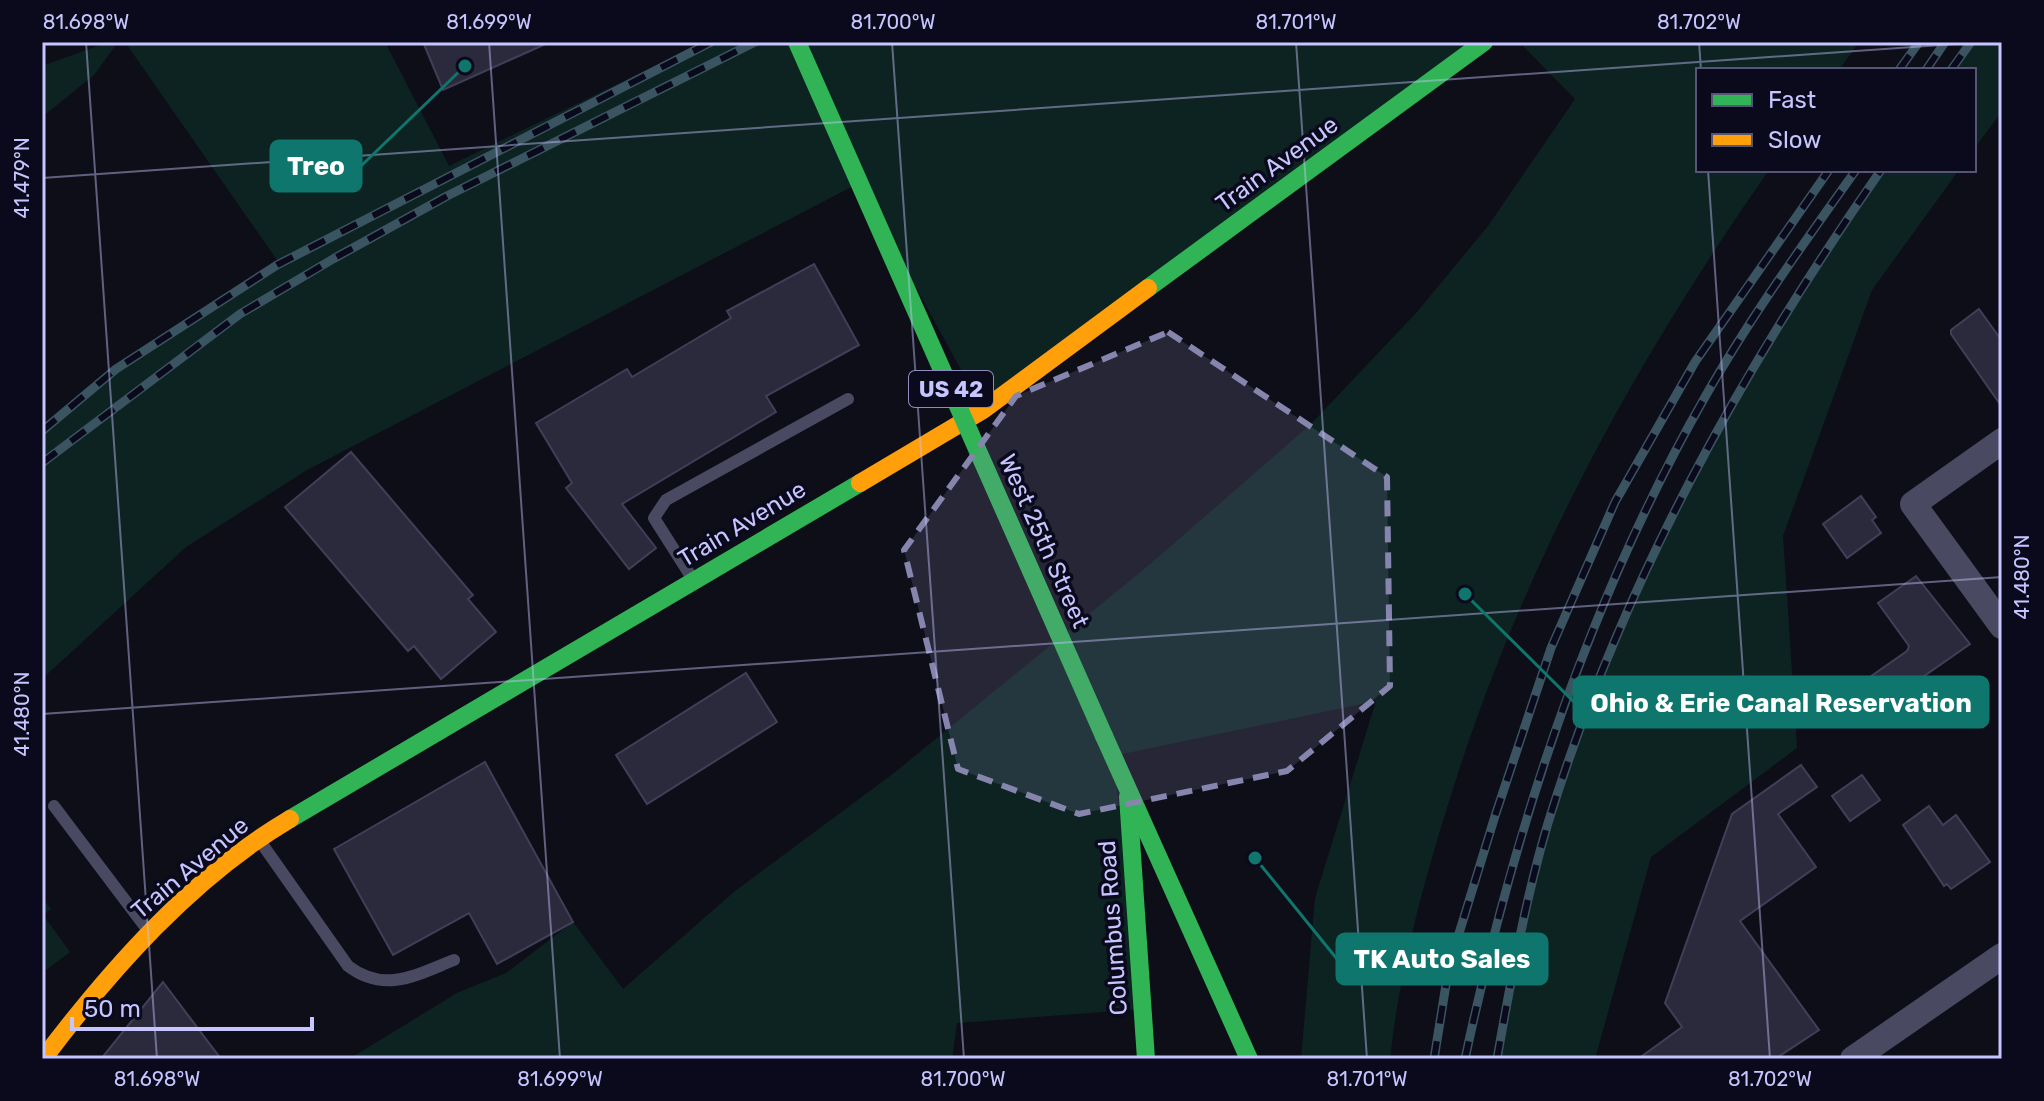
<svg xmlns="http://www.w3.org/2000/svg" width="2044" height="1101" viewBox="0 0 2044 1101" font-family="Rubik,sans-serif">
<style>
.green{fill:#0d2322}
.building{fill:#2b2a3c;stroke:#413f58;stroke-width:2}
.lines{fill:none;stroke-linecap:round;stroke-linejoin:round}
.lane{stroke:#494a61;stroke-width:12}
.street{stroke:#494a61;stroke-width:26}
.fast{stroke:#30b455;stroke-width:18}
.slow{stroke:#ff9f0a;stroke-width:18}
.rail-casing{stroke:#3b5462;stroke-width:9}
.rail{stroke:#0b0a1c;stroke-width:6;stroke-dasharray:18;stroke-linecap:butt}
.fast-bridge{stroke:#30b455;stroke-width:18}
.marked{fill:#8685ae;fill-opacity:0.2;stroke:#8685ae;stroke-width:6;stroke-dasharray:16 10;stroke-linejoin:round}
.ticks{fill:none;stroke:#c6c5ff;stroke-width:2;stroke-opacity:0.45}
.labels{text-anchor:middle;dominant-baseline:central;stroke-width:7;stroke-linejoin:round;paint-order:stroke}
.shield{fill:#0b0a1c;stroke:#8e8dbb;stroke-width:2}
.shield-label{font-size:22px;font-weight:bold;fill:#c6c5ff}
.street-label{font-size:24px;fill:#c6c5ff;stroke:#0b0a1c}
.leader{fill:none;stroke:#0f766e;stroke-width:3}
.callout-dot{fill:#0f766e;stroke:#0b0a1c;stroke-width:3}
.callout{fill:#0f766e;stroke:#0f766e;stroke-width:3}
.callout-label{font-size:26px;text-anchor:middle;font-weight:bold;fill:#fff}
.neatline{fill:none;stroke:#c6c5ff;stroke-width:3}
.ticks-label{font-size:20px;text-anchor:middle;fill:#c6c5ff}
</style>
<rect width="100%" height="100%" fill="#0e0e18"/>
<g class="green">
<polygon points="109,42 118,42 94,75 42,117 42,66"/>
<polygon points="125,42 385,42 449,166 704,42 1484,42 983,410 859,183 307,470 186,547 42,679 42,431 116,369 277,260"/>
<path d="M1519,42H1859L1839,70H1698V170H1769C1628,372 1518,575 1446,811C1421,892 1399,974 1390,1059H1301L1315,898L1376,701L1113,756L1143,1009L957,1023L952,1059H349L457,993L506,973L573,922L623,989L735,891L894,773L1149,565L1310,425L1417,312L1488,226L1575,99Z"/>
<polygon points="1971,42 2002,42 2002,111 1974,149 1974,70 1951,70"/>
<path d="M1881,170H1959L1872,290L1783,536L1797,748L1651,857L1595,1059H1497C1511,980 1525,900 1548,823C1621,586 1740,372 1881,170Z"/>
<polygon points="42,898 51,909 43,915 70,952 42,973"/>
</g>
<g class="building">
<polygon points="423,42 550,42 443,90"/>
<polygon points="814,264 859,345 766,396 776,412 622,504 656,548 629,569 566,488 572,483 536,423 627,369 632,377 731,318 727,311"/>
<polygon points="1979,309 2002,341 2002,407 1951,334 1951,330"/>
<polygon points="351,452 473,595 468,599 496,632 441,679 414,646 408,651 285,507"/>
<polygon points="1861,496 1876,517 1872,520 1881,533 1847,558 1823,524"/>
<polygon points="1916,576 1970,644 1861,720 1844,695 1907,651 1909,646 1878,603"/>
<polygon points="746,673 777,722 647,804 616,755"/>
<polygon points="485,762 573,922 497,964 469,913 393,955 334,849"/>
<polygon points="1801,765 1817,787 1778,814 1816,867 1740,921 1819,1030 1775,1059 1638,1059 1682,1027 1665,1003 1732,814"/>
<polygon points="1862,775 1880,800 1850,821 1832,796"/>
<polygon points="1929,806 1943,825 1956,815 1990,862 1951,889 1947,884 1944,886 1903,825"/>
<polygon points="163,982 221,1059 101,1059"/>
</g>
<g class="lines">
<g class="lane">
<polyline points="692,578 654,518 666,500 848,399"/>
<polyline points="54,806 149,932"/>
<path d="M260,841L348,966C385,994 416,975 454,960"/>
</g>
<g class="street">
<polyline points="2002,441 1913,504 2002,626"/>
<polyline points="1853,1059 2002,956"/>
</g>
<g class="fast">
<polyline points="1148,288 1484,42"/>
<polyline points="1104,736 1249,1059"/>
<polyline points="1128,797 1146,1059"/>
<polyline points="290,819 860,483"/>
</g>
<g class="slow">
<polyline points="860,483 983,410 1148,288"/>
<path d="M43,1059C111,969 192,877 290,819"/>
</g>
<defs>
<g id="rail">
<polyline points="1899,70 1919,42"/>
<polyline points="1926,70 1945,42"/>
<polyline points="1951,70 1971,42"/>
<polyline points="42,431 116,369 277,265 711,42"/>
<polyline points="42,463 240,314 333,259 447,196 755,42"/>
<polyline points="1434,1059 1449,966 1495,816 1551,648 1615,502 1695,362 1829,170"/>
<path d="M1465,1059C1514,829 1588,602 1705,397C1749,319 1804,243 1856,170"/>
<path d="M1497,1059C1511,980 1525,900 1548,823C1621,586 1740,372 1881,170"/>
</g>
</defs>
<use href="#rail" class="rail-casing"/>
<use href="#rail" class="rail"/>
<polyline class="fast-bridge" points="797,42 1104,736"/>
</g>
<path class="marked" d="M1168,332L1387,477L1390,686L1287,771L1079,814L958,769L904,550L1016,396Z"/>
<path class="ticks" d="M86,42L157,1059M489,42L560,1059M892,42L964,1059M1296,42L1367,1059M1699,42L1701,70M1708,170L1770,1059M42,178L1984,42M42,714L2002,577"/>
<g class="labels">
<rect class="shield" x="909" y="371" width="84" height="36" rx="6"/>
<g class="shield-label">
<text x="951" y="389">US 42</text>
</g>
<g class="street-label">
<text transform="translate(1277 164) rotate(-36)">Train Avenue</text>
<text transform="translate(742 524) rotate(-31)">Train Avenue</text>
<text transform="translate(1044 541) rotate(66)">West 25th Street</text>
<text transform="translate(190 868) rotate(-40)">Train Avenue</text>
<text transform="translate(1113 928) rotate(-94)">Columbus Road</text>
</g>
</g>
<path class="leader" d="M465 66L361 166M1465 594L1574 702M1255 858L1337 959"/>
<g class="callout-dot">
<circle cx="465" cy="66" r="8"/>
<circle cx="1465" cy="594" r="8"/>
<circle cx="1255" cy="858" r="8"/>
</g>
<g class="callout">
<rect x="271" y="141" width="90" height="50" rx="8"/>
<rect x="1574" y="677" width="414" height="50" rx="8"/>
<rect x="1337" y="934" width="210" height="50" rx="8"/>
</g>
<g class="callout-label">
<text x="316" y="175">Treo</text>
<text x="1781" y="712">Ohio &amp; Erie Canal Reservation</text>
<text x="1442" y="968">TK Auto Sales</text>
</g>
<rect width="2044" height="1101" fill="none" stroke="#0b0a1c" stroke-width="88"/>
<rect x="1696" y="68" width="280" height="104" fill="#0b0a1c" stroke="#565577" stroke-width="2"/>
<rect x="1712" y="94" width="40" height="12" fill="#30b455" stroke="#565577" stroke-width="2"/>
<text x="1768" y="108" font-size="24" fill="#c6c5ff">Fast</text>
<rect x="1712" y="134" width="40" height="12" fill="#ff9f0a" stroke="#565577" stroke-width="2"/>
<text x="1768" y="148" font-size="24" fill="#c6c5ff">Slow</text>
<path d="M72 1017v12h240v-12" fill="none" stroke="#c6c5ff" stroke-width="4"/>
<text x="84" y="1017" font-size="24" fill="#c6c5ff" stroke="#0b0a1c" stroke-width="6" paint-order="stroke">50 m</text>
<rect x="44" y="44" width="1956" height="1013" class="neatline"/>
<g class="ticks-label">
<text x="86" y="29">81.698°W</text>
<text x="489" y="29">81.699°W</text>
<text x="893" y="29">81.700°W</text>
<text x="1296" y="29">81.701°W</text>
<text x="1699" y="29">81.702°W</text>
<text transform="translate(22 178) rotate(-90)" y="7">41.479°N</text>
<text transform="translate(2022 577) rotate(-90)" y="7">41.480°N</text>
<text transform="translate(22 714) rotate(-90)" y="7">41.480°N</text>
<text x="157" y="1086">81.698°W</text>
<text x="560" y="1086">81.699°W</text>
<text x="963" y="1086">81.700°W</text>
<text x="1367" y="1086">81.701°W</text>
<text x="1770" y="1086">81.702°W</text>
</g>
</svg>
